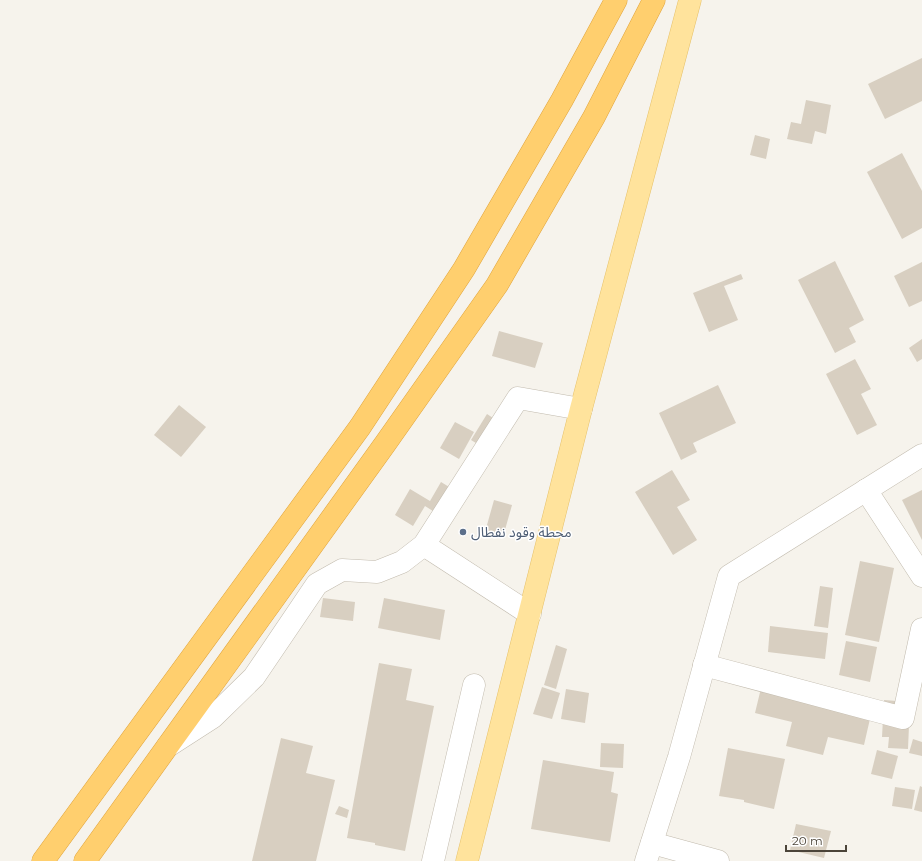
<svg xmlns="http://www.w3.org/2000/svg" width="922" height="861" viewBox="0 0 922 861" font-family="Montserrat,'Noto Sans Arabic',sans-serif">
<style>
.building{fill:#d8cfc1}
.lines{fill:none;stroke-linecap:round;stroke-linejoin:round}
.minor-casing{stroke:#c2bbae;stroke-width:23}
.major-casing{stroke:#e6c16a;stroke-width:23}
.highway-casing{stroke:#e0a43c;stroke-width:23}
.minor{stroke:#fff;stroke-width:22}
.major{stroke:#ffe39c;stroke-width:22}
.highway{stroke:#ffcf6e;stroke-width:22}
.service-dot{fill:#5c6f8a;stroke:#fff;stroke-width:1.5}
.labels{text-anchor:middle;dominant-baseline:central;stroke-width:3;stroke-linejoin:round;paint-order:stroke}
.service-label{font-size:14px;fill:#4e5e75;stroke:#fff;text-anchor:start}
</style>
<rect width="100%" height="100%" fill="#f6f3ec"/>
<g class="building">
<polygon points="922,58 922,101 885,119 868,84"/>
<polygon points="806,100 831,105 826,134 815,131 812,144 787,139 791,122 801,124"/>
<polygon points="755,135 770,139 766,159 750,155"/>
<polygon points="902,153 922,191 922,228 902,239 867,172"/>
<polygon points="835,261 864,320 849,328 856,342 835,353 798,280"/>
<polygon points="922,262 922,301 909,307 894,276"/>
<polygon points="741,274 743,279 724,286 738,320 709,332 693,293"/>
<polygon points="499,331 543,343 535,368 492,356"/>
<polygon points="922,339 922,359 917,362 909,348"/>
<polygon points="855,359 871,389 861,394 877,425 857,435 826,374"/>
<polygon points="718,385 736,423 693,443 697,452 681,460 659,413"/>
<polygon points="179,405 206,427 181,457 154,435"/>
<polygon points="487,414 505,426 489,451 471,440"/>
<polygon points="455,422 474,432 459,459 440,448"/>
<polygon points="672,470 690,500 677,507 697,540 673,555 635,492"/>
<polygon points="441,482 459,493 444,518 425,506 413,526 395,515 410,489 430,501"/>
<polygon points="922,490 922,540 902,500"/>
<polygon points="494,500 512,505 503,537 485,532"/>
<polygon points="860,561 894,568 879,642 845,635"/>
<polygon points="820,586 833,588 828,628 814,626"/>
<polygon points="323,598 355,602 353,621 320,617"/>
<polygon points="384,598 445,610 440,640 378,628"/>
<polygon points="770,626 828,633 825,659 768,652"/>
<polygon points="846,641 877,647 870,682 839,675"/>
<polygon points="556,645 567,649 556,689 544,685"/>
<polygon points="379,663 412,669 406,700 434,706 405,851 375,845 375,843 347,838"/>
<polygon points="762,684 872,710 864,745 828,737 823,755 786,746 792,722 755,713"/>
<polygon points="542,687 560,693 552,719 533,714"/>
<polygon points="566,689 589,693 585,723 561,719"/>
<polygon points="884,700 910,702 908,749 888,748 889,737 882,737"/>
<polygon points="281,738 313,746 306,773 335,780 316,861 252,861"/>
<polygon points="913,739 922,742 922,756 909,753"/>
<polygon points="601,743 624,744 623,768 600,767"/>
<polygon points="728,748 785,759 774,809 744,802 744,800 719,796"/>
<polygon points="877,750 898,756 892,779 871,774"/>
<polygon points="543,760 614,772 611,792 618,794 610,842 531,829"/>
<polygon points="920,786 922,787 922,812 914,810"/>
<polygon points="895,787 915,790 912,809 892,806"/>
<polygon points="339,806 349,810 347,818 335,814"/>
<polygon points="796,824 831,831 824,858 790,850"/>
</g>
<g class="lines">
<defs>
<g id="minor">
<polyline points="866,490 922,576"/>
<polyline points="424,545 530,614"/>
<polyline points="704,665 903,718 922,629"/>
<polyline points="168,746 213,717 254,677 317,584 342,570 377,572 402,562 424,545 518,398 581,409"/>
<polyline points="652,843 718,861"/>
<polyline points="433,861 474,685"/>
<polyline points="646,861 679,757 729,576 922,455"/>
</g>
<polyline id="major" points="467,861 581,409 690,0"/>
<g id="highway">
<polyline points="43,861 360,427 464,269 562,100 616,0"/>
<polyline points="85,861 385,444 497,285 594,117 654,0"/>
</g>
</defs>
<use href="#minor" class="minor-casing"/>
<use href="#major" class="major-casing"/>
<use href="#highway" class="highway-casing"/>
<use href="#minor" class="minor"/>
<use href="#major" class="major"/>
<use href="#highway" class="highway"/>
</g>
<circle class="service-dot" cx="463" cy="532" r="4"/>
<g class="labels">
<g class="service-label">
<text x="471" y="532">محطة وقود نفطال</text>
</g>
</g>
<path d="M786 845v6h60v-6" fill="none" stroke="#4b4439" stroke-width="2"/>
<text x="792" y="845" font-size="12" fill="#4b4439" stroke="#ffffff" stroke-width="3" paint-order="stroke">20 m</text>
</svg>
